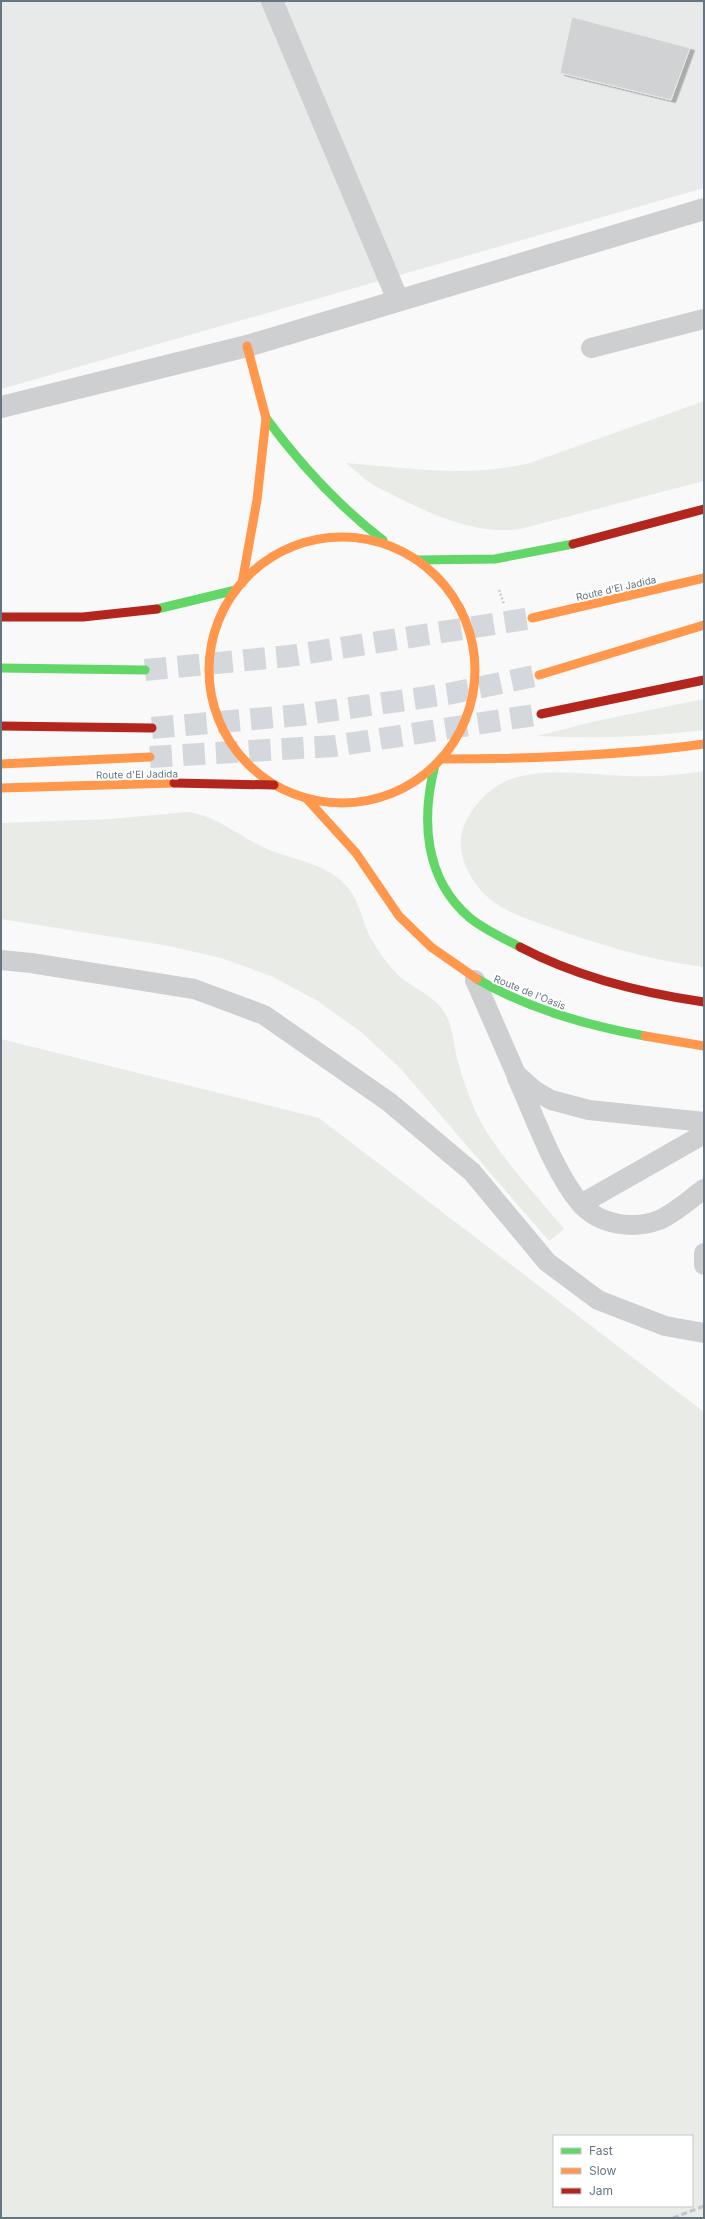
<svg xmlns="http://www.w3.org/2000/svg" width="705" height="2219" viewBox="0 0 705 2219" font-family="Inter,sans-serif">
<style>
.built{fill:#e8e9e9}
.green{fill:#e8ebe6;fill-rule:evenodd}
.building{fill:#d0d2d3;stroke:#e8e8e8;filter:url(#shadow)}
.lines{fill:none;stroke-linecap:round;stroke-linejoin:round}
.highway-tunnel{stroke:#d4d8dc;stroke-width:22;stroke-dasharray:22 11;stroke-linecap:butt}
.path{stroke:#cbcccd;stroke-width:2.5;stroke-dasharray:2 2;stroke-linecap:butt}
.lane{stroke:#cecfd0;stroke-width:20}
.street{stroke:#cecfd0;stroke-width:22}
.fast{stroke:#63d668;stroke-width:9}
.slow{stroke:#ff974d;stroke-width:9}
.jam{stroke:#b3261e;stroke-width:9}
.rail{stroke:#c3c5c6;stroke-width:3;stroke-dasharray:6 3;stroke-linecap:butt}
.labels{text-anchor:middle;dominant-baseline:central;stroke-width:4;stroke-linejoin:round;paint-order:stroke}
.street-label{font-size:10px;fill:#657683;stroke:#fff}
</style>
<defs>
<filter id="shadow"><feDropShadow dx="4.5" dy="2.5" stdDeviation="0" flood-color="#0004"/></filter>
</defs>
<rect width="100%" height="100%" fill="#f9f9f9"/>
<polygon class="built" points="1,1 704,1 704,188 1,389"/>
<g class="green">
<path d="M704,401V481L520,529C470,536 421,509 377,487L366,480L346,463C407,468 469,478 530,463Z"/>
<path d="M704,699V730C645,737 596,739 537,736L596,721Z"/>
<path d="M704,771V967C649,960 596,944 544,925C525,918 505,912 490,899C472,884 456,856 462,832C469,810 485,791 506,781C539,766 593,775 629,776C653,777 681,775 704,771Z"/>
<path d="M188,812C216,816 236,834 261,846C291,861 327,861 349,889C358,901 361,914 366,928C372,943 385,961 396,973C410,987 432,994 443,1010C454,1026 453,1047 459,1065C463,1081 469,1096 475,1110C492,1149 537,1195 564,1229L549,1241L400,1068L361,1032L318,1001L271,976L221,958L169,946L1,919V823L110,819Z"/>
<path d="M1,1039L319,1118L704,1412V2218H1ZM554,2136H692V2206H554Z"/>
</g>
<polygon class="building" points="572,17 690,48 671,100 560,73"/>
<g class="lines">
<g class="highway-tunnel">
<polyline points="145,670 289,656 532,618"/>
<polyline points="152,728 300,715 448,694 539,675"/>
<polyline points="150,757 334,746 541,714"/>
</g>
<polyline class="path" points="499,590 504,604"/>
<g class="lane">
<polyline points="591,348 704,319"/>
<polyline points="1,960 31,963 194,989 264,1015 389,1102 472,1172 547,1262 598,1300 665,1326 704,1333"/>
<polyline points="475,980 516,1074 534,1090 551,1100 589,1110 704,1122"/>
<path d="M517,1078C535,1117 553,1170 580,1203C599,1225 633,1230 659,1220C675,1213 690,1199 704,1189"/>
<polyline points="581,1204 704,1134"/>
<polyline points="704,1253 704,1265"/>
</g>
<g class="street">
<polyline points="272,1 398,300"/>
<polyline points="1,407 247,346 704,209"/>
</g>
<g class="fast">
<path d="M266,418C300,464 337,505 383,540"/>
<polyline points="417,560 495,559 573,544"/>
<polyline points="157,609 236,590"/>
<polyline points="1,668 145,670"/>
<path d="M435,765C421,819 424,879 470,918C485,930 503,938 520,947"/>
<path d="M477,979C529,1009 586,1025 645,1036"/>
</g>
<g class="slow">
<circle cx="342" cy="670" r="133"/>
<polyline points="242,583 257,500 266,418 247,346"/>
<polyline points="532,618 704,578"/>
<polyline points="539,675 704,625"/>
<path d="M442,759C530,759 617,756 704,744"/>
<polyline points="1,764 150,757"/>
<polyline points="1,788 174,783"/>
<polyline points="307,799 356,853 399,916 431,947 477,979"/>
<polyline points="645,1036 704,1046"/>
</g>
<g class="jam">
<polyline points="573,544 704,509"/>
<polyline points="1,617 83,617 157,609"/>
<polyline points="541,714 704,680"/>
<polyline points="1,726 152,728"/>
<polyline points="174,783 274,785"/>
<path d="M520,947C577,977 641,993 704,1002"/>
</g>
<polyline class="rail" points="673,2218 704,2206"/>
</g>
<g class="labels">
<g class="street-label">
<text transform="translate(616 588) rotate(-13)">Route d'El Jadida</text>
<text transform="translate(137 774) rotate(-1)">Route d'El Jadida</text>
<text transform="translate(530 992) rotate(22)">Route de l'Oasis</text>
</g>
</g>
<rect width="705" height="2219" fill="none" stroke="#657683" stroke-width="4"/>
<rect x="553" y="2135" width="140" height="72" fill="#ffffff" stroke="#c1c8cd"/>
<rect x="561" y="2148" width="20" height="6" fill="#63d668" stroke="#c1c8cd"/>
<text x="589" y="2155" font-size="12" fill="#657683">Fast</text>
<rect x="561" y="2168" width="20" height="6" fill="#ff974d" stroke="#c1c8cd"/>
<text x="589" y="2175" font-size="12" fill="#657683">Slow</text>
<rect x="561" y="2188" width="20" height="6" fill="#b3261e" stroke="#c1c8cd"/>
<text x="589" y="2195" font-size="12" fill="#657683">Jam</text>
</svg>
